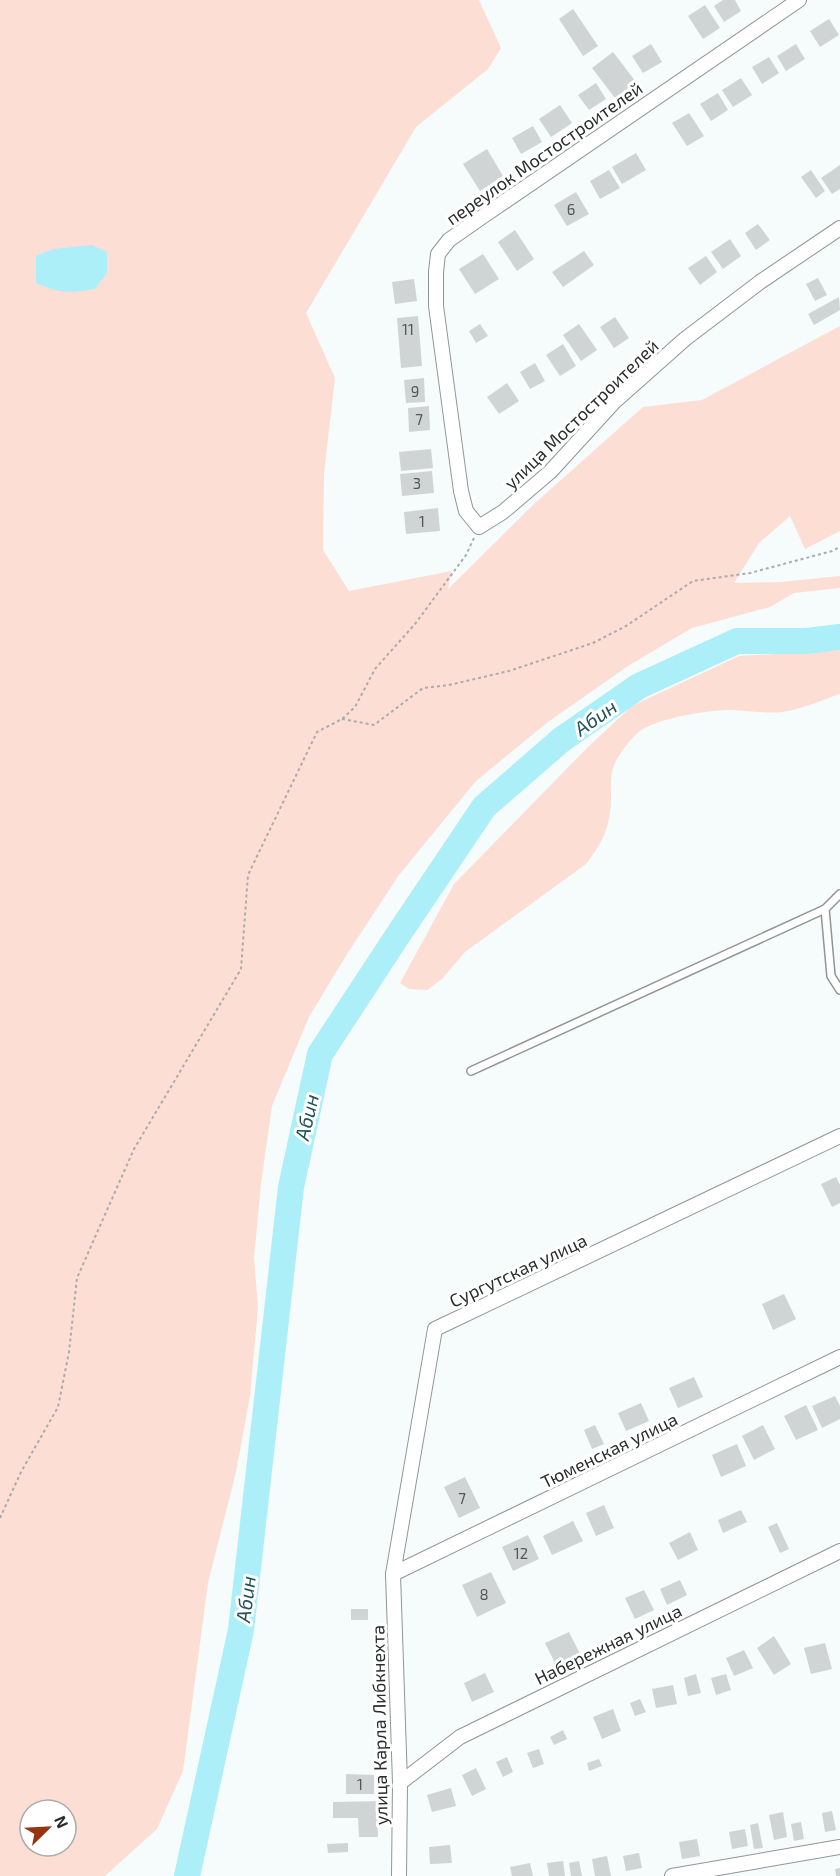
<svg xmlns="http://www.w3.org/2000/svg" width="840" height="1876" viewBox="0 0 840 1876" font-family="'Exo 2',sans-serif">
<style>
.green{fill:#fdded5;fill-rule:evenodd}
.water{fill:#adeff9}
.lines{fill:none;stroke-linecap:round;stroke-linejoin:round}
.river{stroke:#adeff9;stroke-width:26}
.building{fill:#d0d4d5}
.lane-casing{stroke:#919595;stroke-width:10}
.street-casing{stroke:#919595;stroke-width:16}
.path{stroke:#a8acac;stroke-width:2;stroke-dasharray:3 3;stroke-linecap:butt}
.lane{stroke:#fff;stroke-width:7}
.street{stroke:#fff;stroke-width:14}
.labels{text-anchor:middle;dominant-baseline:central;stroke-width:6;stroke-linejoin:round;paint-order:stroke}
.number-label{font-size:15px;fill:#545757}
.street-label{font-size:18px;fill:#2b2d2d;stroke:#fff}
.water-label{font-size:20px;font-style:italic;fill:#1e535a;stroke:#fff}
</style>
<rect width="100%" height="100%" fill="#f6fbfb"/>
<g class="green">
<path d="M0,0H479L501,48L488,69L416,127L306,313L335,378L324,474L323,550L349,591L452,571L448,589L534,504L643,407L702,400L840,326V531L805,549L790,516L759,543L734,583L781,582L840,576V588L794,593L770,607L692,628L628,666L548,722L476,781L399,875L347,954L309,1017L272,1106L261,1184L254,1258L258,1308L250,1396L236,1472L208,1583L183,1771L157,1829L105,1876H0ZM30,1810H66V1846H30Z"/>
<path d="M840,650V694C822,700 802,709 783,712C764,714 746,710 728,710C703,711 665,717 643,729C635,733 620,753 616,761C610,773 611,783 611,797C611,826 603,842 586,864L465,952L442,979L427,990L409,989L400,983L454,884L588,747L632,706L739,656Z"/>
</g>
<path class="water" d="M92,245L107,252V273L95,289C69,293 60,294 36,283V256L53,249Z"/>
<g class="lines">
<polyline class="river" points="187,1876 241,1630 291,1187 320,1054 396,938 484,807 561,740 639,686 737,641 807,641 840,637"/>
</g>
<g class="building">
<polygon points="723,0 735,0 741,11 724,22 714,6"/>
<polygon points="705,5 720,28 703,39 688,16"/>
<polygon points="573,9 598,46 583,56 559,19"/>
<polygon points="829,19 839,35 820,47 810,31"/>
<polygon points="651,44 662,62 643,73 632,56"/>
<polygon points="796,44 805,59 786,71 777,56"/>
<polygon points="613,52 636,82 615,98 592,68"/>
<polygon points="769,57 779,73 762,84 752,67"/>
<polygon points="741,78 752,95 733,107 722,90"/>
<polygon points="596,83 606,99 589,110 578,95"/>
<polygon points="718,93 728,110 711,121 700,104"/>
<polygon points="560,105 572,123 551,137 539,119"/>
<polygon points="689,113 704,136 687,146 672,123"/>
<polygon points="533,126 542,142 521,154 512,138"/>
<polygon points="487,149 503,176 480,191 463,164"/>
<polygon points="636,153 646,170 622,184 612,167"/>
<polygon points="840,165 840,189 832,194 821,178"/>
<polygon points="609,170 620,188 600,199 590,181"/>
<polygon points="811,170 825,191 816,198 801,177"/>
<polygon points="576,192 589,214 567,226 554,205"/>
<polygon points="758,224 770,240 756,250 745,233"/>
<polygon points="515,230 534,259 517,271 498,242"/>
<polygon points="730,239 741,256 723,269 711,252"/>
<polygon points="584,251 594,265 563,287 552,272"/>
<polygon points="483,254 499,279 475,294 459,269"/>
<polygon points="706,256 717,272 700,285 688,268"/>
<polygon points="818,278 827,295 815,301 806,284"/>
<polygon points="414,279 417,301 395,304 392,282"/>
<polygon points="839,297 840,310 814,325 808,314"/>
<polygon points="418,316 422,366 401,368 397,318"/>
<polygon points="615,317 629,338 614,348 600,327"/>
<polygon points="480,324 488,336 476,343 469,331"/>
<polygon points="579,324 597,350 581,361 563,335"/>
<polygon points="563,344 576,366 560,376 546,355"/>
<polygon points="535,363 545,381 530,389 520,372"/>
<polygon points="424,378 425,402 406,403 404,380"/>
<polygon points="507,383 519,401 499,414 487,397"/>
<polygon points="429,406 430,430 409,432 408,408"/>
<polygon points="431,449 433,468 401,471 399,452"/>
<polygon points="432,471 434,493 402,496 400,474"/>
<polygon points="438,508 440,531 406,534 404,512"/>
<polygon points="836,1177 840,1185 840,1203 832,1207 821,1184"/>
<polygon points="784,1294 796,1319 773,1330 762,1304"/>
<polygon points="694,1377 703,1397 678,1408 669,1388"/>
<polygon points="835,1396 840,1406 840,1419 822,1428 812,1406"/>
<polygon points="641,1403 649,1421 626,1431 618,1413"/>
<polygon points="806,1405 818,1430 796,1440 784,1416"/>
<polygon points="595,1425 604,1444 592,1449 584,1430"/>
<polygon points="763,1425 775,1449 754,1460 742,1436"/>
<polygon points="737,1444 746,1466 721,1477 712,1455"/>
<polygon points="465,1477 480,1508 459,1518 444,1487"/>
<polygon points="604,1505 614,1528 596,1536 586,1513"/>
<polygon points="741,1510 747,1522 723,1533 718,1520"/>
<polygon points="573,1521 583,1541 552,1555 543,1536"/>
<polygon points="777,1523 789,1549 780,1553 768,1527"/>
<polygon points="690,1532 698,1550 678,1560 669,1543"/>
<polygon points="528,1535 539,1559 513,1571 502,1547"/>
<polygon points="491,1572 506,1603 477,1617 462,1585"/>
<polygon points="680,1580 687,1595 667,1605 660,1589"/>
<polygon points="644,1590 654,1610 635,1619 625,1598"/>
<rect x="351" y="1609" width="17" height="11"/>
<polygon points="569,1632 583,1660 559,1671 545,1643"/>
<polygon points="774,1636 791,1664 774,1675 757,1648"/>
<polygon points="825,1643 832,1669 811,1674 804,1648"/>
<polygon points="744,1650 753,1668 734,1676 726,1658"/>
<polygon points="485,1673 494,1692 472,1702 464,1683"/>
<polygon points="696,1674 701,1693 688,1696 684,1678"/>
<polygon points="726,1674 731,1690 716,1695 711,1678"/>
<polygon points="673,1685 677,1704 656,1708 652,1689"/>
<polygon points="640,1699 646,1712 635,1716 630,1703"/>
<polygon points="613,1709 621,1731 602,1739 593,1717"/>
<polygon points="563,1730 567,1739 554,1745 550,1737"/>
<polygon points="539,1749 544,1764 533,1768 527,1753"/>
<polygon points="507,1757 513,1772 503,1777 496,1762"/>
<polygon points="599,1759 602,1766 589,1771 587,1763"/>
<polygon points="476,1768 486,1789 472,1796 462,1775"/>
<polygon points="346,1774 374,1775 374,1794 346,1794"/>
<polygon points="451,1788 456,1806 432,1812 427,1795"/>
<polygon points="385,1801 385,1817 377,1817 378,1837 359,1837 358,1818 333,1818 333,1802"/>
<polygon points="832,1811 836,1830 825,1832 822,1813"/>
<polygon points="783,1812 787,1837 774,1840 769,1815"/>
<polygon points="801,1822 804,1839 794,1841 791,1824"/>
<polygon points="758,1823 763,1848 754,1849 750,1825"/>
<polygon points="745,1829 748,1846 732,1849 729,1832"/>
<polygon points="697,1839 700,1856 682,1859 679,1842"/>
<polygon points="348,1843 348,1852 328,1853 327,1844"/>
<polygon points="450,1845 452,1863 430,1864 429,1847"/>
<polygon points="639,1853 642,1868 626,1871 623,1856"/>
<polygon points="607,1856 611,1876 595,1876 592,1859"/>
<polygon points="563,1861 565,1876 549,1876 547,1863"/>
<polygon points="579,1861 582,1876 571,1876 569,1863"/>
<polygon points="530,1863 533,1876 512,1876 510,1867"/>
<polygon points="840,1868 840,1876 836,1876 835,1869"/>
</g>
<g class="lines">
<defs>
<g id="lane">
<polyline points="840,894 825,909 831,976 840,990"/>
<polyline points="471,1071 825,909"/>
</g>
<g id="street">
<polyline points="799,0 482,217 449,240 438,254 436,272 436,306 461,491 466,511 479,527 503,512 550,472 614,402 685,339 760,282 840,228"/>
<polyline points="393,1574 840,1357"/>
<polyline points="400,1783 460,1737 840,1551"/>
<polyline points="399,1876 400,1783 393,1574 435,1329 840,1136"/>
<polyline points="672,1876 840,1847"/>
</g>
</defs>
<use href="#lane" class="lane-casing"/>
<use href="#street" class="street-casing"/>
<g class="path">
<polyline points="342,719 374,725 423,688 449,685 509,671 593,643 626,626 693,581 750,573 832,551 840,547"/>
<polyline points="0,1518 21,1472 58,1407 69,1352 77,1278 134,1149 241,969 248,875 317,732 342,719 355,707 375,669 415,624 466,555 474,538"/>
</g>
<use href="#lane" class="lane"/>
<use href="#street" class="street"/>
</g>
<g class="labels">
<g class="number-label">
<text x="571" y="209">6</text>
<text x="408" y="329">11</text>
<text x="415" y="391">9</text>
<text x="419" y="419">7</text>
<text x="417" y="483">3</text>
<text x="422" y="521">1</text>
<text x="462" y="1498">7</text>
<text x="521" y="1553">12</text>
<text x="484" y="1594">8</text>
<text x="360" y="1784">1</text>
</g>
<g class="street-label">
<text transform="translate(544 153) rotate(-35)">переулок Мостостроителей</text>
<text transform="translate(581 414) rotate(-44)">улица Мостостроителей</text>
<text transform="translate(518 1270) rotate(-25)">Сургутская улица</text>
<text transform="translate(609 1450) rotate(-26)">Тюменская улица</text>
<text transform="translate(608 1644) rotate(-26)">Набережная улица</text>
<text transform="translate(379 1725) rotate(-91)">улица Карла Либкнехта</text>
</g>
<g class="water-label">
<text transform="translate(595 717) rotate(-35)">Абин</text>
<text transform="translate(306 1117) rotate(-77)">Абин</text>
<text transform="translate(245 1599) rotate(-83)">Абин</text>
</g>
</g>
<g transform="translate(48 1828) rotate(66)"><circle r="28" fill="#ffffff" stroke="#aaabab" stroke-width="1.5"/>
<path d="M0-4.5L10 22L0 15L-10 22Z" fill="#993210"/>
<text y="-9" font-size="16" font-weight="bold" text-anchor="middle" fill="#2b2d2d">N</text>
</g>
</svg>
